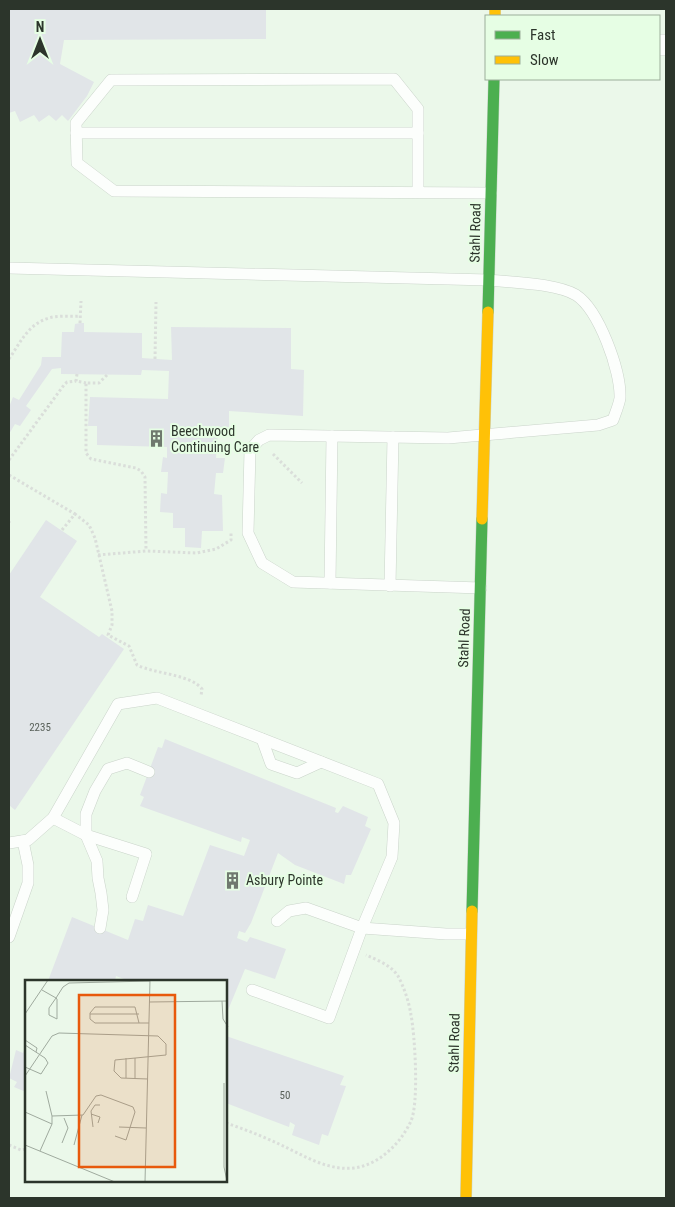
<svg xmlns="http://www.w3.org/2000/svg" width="675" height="1207" viewBox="0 0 675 1207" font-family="'Roboto Condensed',sans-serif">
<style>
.building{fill:#e1e5e8}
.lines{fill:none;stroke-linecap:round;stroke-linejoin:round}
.lane-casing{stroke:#cad4ca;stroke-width:12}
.street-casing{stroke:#cad4ca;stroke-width:22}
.fast-casing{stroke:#cad4ca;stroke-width:12}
.slow-casing{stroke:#cad4ca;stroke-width:12}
.path{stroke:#dadeda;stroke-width:3;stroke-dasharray:2.5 2.5;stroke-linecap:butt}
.lane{stroke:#fcfefc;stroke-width:11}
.street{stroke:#fcfefc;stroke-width:21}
.fast{stroke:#4caf50;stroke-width:11}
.slow{stroke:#ffc107;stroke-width:11}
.labels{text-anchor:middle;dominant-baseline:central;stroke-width:4;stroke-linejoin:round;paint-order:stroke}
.number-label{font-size:11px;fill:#59615a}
.street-label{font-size:14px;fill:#2c352b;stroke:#e6fee4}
.poi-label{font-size:14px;fill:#2c352b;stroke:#e6fee4;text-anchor:start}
.inset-road{fill:none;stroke:#9faa9e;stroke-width:1}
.view{fill:#e8590c;fill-opacity:0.15;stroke:#e8590c;stroke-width:2.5}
.inset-edge{fill:none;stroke:#2c352b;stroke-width:2.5}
</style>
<rect width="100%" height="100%" fill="#ebf8ea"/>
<g class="building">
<polygon points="9,9 266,9 266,39 64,40 60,64 94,82 87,96 68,121 62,115 56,121 49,115 39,122 34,115 20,122 15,111 9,113"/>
<polygon points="80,323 84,323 84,332 142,333 142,358 172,360 171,327 291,328 291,369 304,370 303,416 229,411 229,430 218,430 216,458 225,458 223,473 216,473 214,494 222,495 223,531 202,531 201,548 185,547 185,528 173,528 173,513 160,512 161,493 167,494 168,472 161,472 163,457 167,458 167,447 97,445 97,426 88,426 90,397 168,399 169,371 142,370 141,375 61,374 61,368 52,369 26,406 31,410 20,426 15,424 9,434 9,407 13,397 19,400 41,365 42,357 61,357 62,332 74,332 75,324"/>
<polygon points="46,520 77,541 40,597 99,637 102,634 124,649 15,810 9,805 9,575"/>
<polygon points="165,739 336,808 335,812 338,813 343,806 368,817 365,826 371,829 351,875 346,875 344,884 295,865 278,853 251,923 245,933 239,931 237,938 247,942 250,937 286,949 275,979 245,969 226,1015 226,981 129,981 116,976 115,981 48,981 72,917 128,940 135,919 143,921 148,905 183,916 210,845 244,856 250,840 242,837 241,842 140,806 144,797 140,795 158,747 162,748"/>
<polygon points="226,1036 344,1076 340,1085 346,1086 328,1136 322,1134 319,1145 292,1135 295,1125 290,1122 289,1127 226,1103"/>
<polygon points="26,1046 26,1092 14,1087 17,1082 9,1078 16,1050 23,1053"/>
</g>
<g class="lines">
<defs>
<g id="lane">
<polyline points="76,133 418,133"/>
<polyline points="418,192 418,109 394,79 111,80 76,123 77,163 114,191 491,193"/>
<path d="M9,268L489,280C514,283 555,283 576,295C599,310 621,371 620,398C619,405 615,414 613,420L598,425L448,438L269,435L259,440L250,450L248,533L262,563L293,582L481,588"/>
<polyline points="330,583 332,436"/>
<polyline points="390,586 393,437"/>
<polyline points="262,739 271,764 297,773 321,762"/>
<polyline points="53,818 86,835 146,854 132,897"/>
<polyline points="9,843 28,840 53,818 118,704 157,698 378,784 394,823 392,857 362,928 329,1018 252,990"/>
<polyline points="277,921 289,911 306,908 362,928 446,934 471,934"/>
<polyline points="100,928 103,910 101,893 98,878 97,861 86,835 86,814 95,791 108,769 127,763 149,772"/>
<polyline points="9,937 28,883 28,865 23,841"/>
</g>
<polyline id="street" points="659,45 666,45"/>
<g id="fast">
<polyline points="488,312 494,79"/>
<polyline points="472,911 482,519"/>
</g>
<g id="slow">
<polyline points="495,9 495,16"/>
<polyline points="482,519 488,312"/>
<polyline points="466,1198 472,911"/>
</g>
</defs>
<use href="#lane" class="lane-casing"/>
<use href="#street" class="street-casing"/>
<use href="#fast" class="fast-casing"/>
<use href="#slow" class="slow-casing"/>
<g class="path">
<polyline points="80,323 81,301"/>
<path d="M9,359C20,343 28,324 49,318C58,315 70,317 80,316"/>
<polyline points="155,359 156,302"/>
<polyline points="77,374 76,381 86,383"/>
<polyline points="107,375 99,383 86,383 86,453 91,459 136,468 141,471 145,477 146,551"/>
<polyline points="273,454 302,483"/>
<polyline points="9,460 64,385 67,382 76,381"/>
<polyline points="9,475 75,514"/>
<polyline points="9,521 9,523"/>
<path d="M62,530L75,514L89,525L95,538L112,611V625L108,635L129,646L137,665C155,674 190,674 202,689L201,696"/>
<polyline points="98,555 146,551 197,553 216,549 231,540 231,531"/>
<path d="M226,1123C244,1129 262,1136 279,1144C303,1155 327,1171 354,1168C379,1165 401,1143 411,1121C419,1103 415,1036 411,1015C409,1002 404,987 398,976C391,965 377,960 366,955"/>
<polyline points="9,1145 21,1150 26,1149"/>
</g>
<use href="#lane" class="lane"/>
<use href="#street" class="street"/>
<use href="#fast" class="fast"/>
<use href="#slow" class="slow"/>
</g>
<defs>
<symbol id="building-bare" viewBox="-9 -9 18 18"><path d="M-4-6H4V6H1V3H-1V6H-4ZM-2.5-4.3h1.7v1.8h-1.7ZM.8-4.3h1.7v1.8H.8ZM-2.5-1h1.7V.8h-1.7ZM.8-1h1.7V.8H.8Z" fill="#6f796e" stroke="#e6fee4" stroke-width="2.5" paint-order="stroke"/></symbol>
</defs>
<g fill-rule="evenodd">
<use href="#building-bare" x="144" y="426" width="25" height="25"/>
<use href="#building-bare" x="220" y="868" width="25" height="25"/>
</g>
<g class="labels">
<g class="number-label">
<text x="40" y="727">2235</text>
<text x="285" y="1095">50</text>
</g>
<g class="street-label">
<text transform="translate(475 233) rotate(-89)">Stahl Road</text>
<text transform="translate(464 638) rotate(-88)">Stahl Road</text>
<text transform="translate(454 1043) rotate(-89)">Stahl Road</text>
</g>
<g class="poi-label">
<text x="171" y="431">Beechwood<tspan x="171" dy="16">Continuing Care</tspan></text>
<text x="246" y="880">Asbury Pointe</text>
</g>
</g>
<g transform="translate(25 980)">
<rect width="202" height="202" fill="#ebf8ea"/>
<path class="inset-road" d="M17,10L31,18L32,19V39L24,35V28L31,18L38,7L44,3L125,1M197,21L198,39L203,47M124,22L203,21M0,34L23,0M65,34H114M114,43L110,27H70L65,33V39L70,43H124M0,60L12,68L11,72M0,65L20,78L23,83L16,94L0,87M0,96L27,56L34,53L133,56L141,64V75L90,80L89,91L96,98L123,99M101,98V78M110,99V78M199,103V187L202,201M21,111L27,136M0,132L27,144L15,171M66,134L75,137L73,143M27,144V136L58,135L71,116L76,115L108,127L110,132L101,160L90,156M68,147L66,131L70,125H75M94,147L121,148M37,163L43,148L39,138M0,165L90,202M49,165L57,135M120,202L125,0"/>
<path class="view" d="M54,15H150V187H54Z"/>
<rect width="202" height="202" class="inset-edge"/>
</g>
<rect width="675" height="1207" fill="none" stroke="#2c352b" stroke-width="20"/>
<rect x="485" y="15" width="175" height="65" fill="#e6fee4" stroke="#9cae9a"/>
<rect x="495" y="31" width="25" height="8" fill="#4caf50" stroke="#9cae9a"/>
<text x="530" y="40" font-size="15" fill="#2c352b">Fast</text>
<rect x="495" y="56" width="25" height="8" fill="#ffc107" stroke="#9cae9a"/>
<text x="530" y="65" font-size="15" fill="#2c352b">Slow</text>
<g transform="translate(40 40)" stroke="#e6fee4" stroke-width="4" paint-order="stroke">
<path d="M0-4L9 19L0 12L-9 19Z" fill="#2c352b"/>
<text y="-8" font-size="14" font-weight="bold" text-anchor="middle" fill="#2c352b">N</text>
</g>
</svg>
